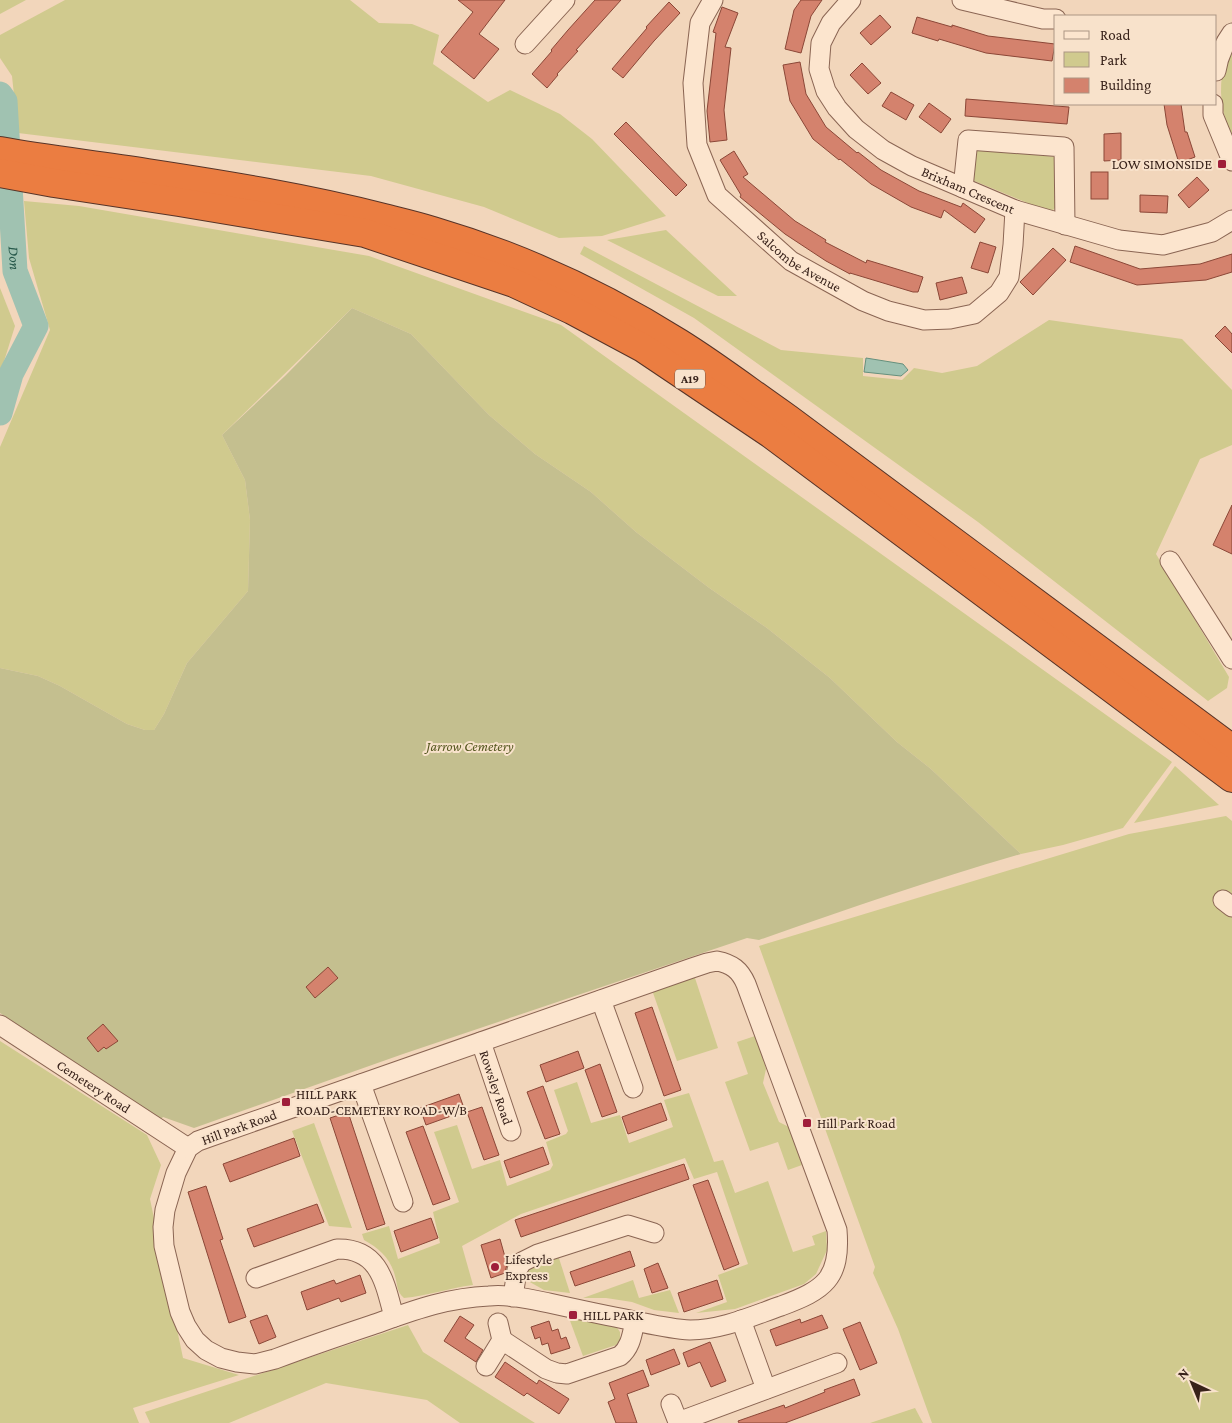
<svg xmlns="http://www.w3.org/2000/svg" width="1232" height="1423" viewBox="0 0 1232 1423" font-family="'Crimson Pro',serif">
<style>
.green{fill:#d0ca8e}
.cemetery{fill:#c4bf8f}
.water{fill:#a0c2b1;stroke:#66907d}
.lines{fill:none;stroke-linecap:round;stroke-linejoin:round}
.river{stroke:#a0c2b1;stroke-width:25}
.building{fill:#d4826d;stroke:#8b4737}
.minor-casing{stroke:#8a6553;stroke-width:21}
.highway-casing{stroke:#573428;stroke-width:30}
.minor{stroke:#fce5ce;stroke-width:19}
.highway{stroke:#eb7d41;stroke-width:28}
.poi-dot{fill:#9f1e3a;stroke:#f8e2cb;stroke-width:2}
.labels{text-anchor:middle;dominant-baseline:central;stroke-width:4;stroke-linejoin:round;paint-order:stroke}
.shield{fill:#f8e2cb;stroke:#725c4f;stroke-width:1}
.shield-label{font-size:12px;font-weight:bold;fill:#38221a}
.poi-label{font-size:14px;fill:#38221a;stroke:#f8e2cb;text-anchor:start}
.street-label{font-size:14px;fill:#38221a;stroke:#f8e2cb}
.park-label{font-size:14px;font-style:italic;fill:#54561e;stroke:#f8e2cb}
.water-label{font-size:15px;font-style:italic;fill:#27594b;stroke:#f8e2cb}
</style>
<rect width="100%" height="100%" fill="#f2d6bb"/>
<g class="green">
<polygon points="0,0 26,0 0,14"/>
<polygon points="65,0 350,0 379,23 412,24 439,35 433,64 488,102 510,90 560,114 592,139 666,216 602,236 559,238 484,207 371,176 18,133 12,76 0,58 0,35"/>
<path d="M1232,47V136C1221,114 1218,89 1224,66C1226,59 1229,53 1232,47Z"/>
<polygon points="976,149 1057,157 1059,204 1053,210 1047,211 972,180"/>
<polygon points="24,201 79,206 369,256 561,325 1172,762 1123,828 1063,845 1021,854 931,769 897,742 830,678 767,628 708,587 636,532 591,492 535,454 489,415 411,334 352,308 222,435 245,480 250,520 248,591 187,663 164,714 154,730 145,730 127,724 60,686 38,676 0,668 0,447 50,330 29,258"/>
<polygon points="666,230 737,296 718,296 607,240"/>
<polygon points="584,246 781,350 863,358 863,376 902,380 914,368 942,373 977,366 1049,320 1182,339 1232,390 1232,445 1200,459 1156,554 1229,677 1227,688 1208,701 978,522 694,318 580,254"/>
<polygon points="0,288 15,326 0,374"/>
<polygon points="1175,766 1219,805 1134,823"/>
<polygon points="1226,816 1232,821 1232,1423 932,1423 898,1329 873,1273 875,1267 759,946 1129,834"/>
<polygon points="694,975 718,1048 677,1061 652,990"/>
<polygon points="758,1035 766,1069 763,1083 779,1122 789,1127 802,1165 788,1170 778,1142 750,1151 725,1082 748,1074 737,1042"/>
<polygon points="0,1041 147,1135 161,1165 150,1199 183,1358 239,1375 133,1408 139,1423 0,1423"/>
<path d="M577,1082L591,1123L620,1115L629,1143L673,1127L664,1100L689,1093L714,1162L723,1160L735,1193L768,1181L793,1252L815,1245L812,1236L826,1231L827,1250L816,1274L804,1284L735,1309L696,1313L727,1302L718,1275L748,1264L717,1172L694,1179L685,1158L521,1214L462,1246L473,1285C449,1288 427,1296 404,1298C396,1291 398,1286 395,1276C391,1259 379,1248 364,1240L362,1234L389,1226L398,1259L440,1243L433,1212L459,1202L434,1132L457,1125L472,1169L500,1160L507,1186L550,1170L553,1165L546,1142L566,1134L568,1131L554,1090Z"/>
<polygon points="314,1123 352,1228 329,1226 292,1131"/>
<polygon points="558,1255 570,1293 544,1290 528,1281 526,1273 529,1265"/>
<polygon points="633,1280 639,1298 670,1290 679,1313 654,1310 632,1302 606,1298 583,1298"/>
<polygon points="577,1317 616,1326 620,1332 620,1340 616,1345 583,1356 569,1318"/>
<polygon points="408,1325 423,1352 535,1423 460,1423 427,1400 326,1383 229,1423 150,1423 145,1412"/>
<polygon points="915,1408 923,1423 870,1423"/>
</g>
<path class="cemetery" d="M352,308L411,334L489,415L535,454L591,492L636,532L708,587L767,628L830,678L897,742L931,769L1021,854C933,879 846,910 759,940L747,938L403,1054L194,1128L163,1117L161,1119L0,1013V668L38,676L60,686L127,724L145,730H154L164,714L187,663L248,591L250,520L245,480L222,435L285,376Z"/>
<polygon class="water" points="866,358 903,364 908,370 901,376 864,372"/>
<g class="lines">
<path class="river" id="s1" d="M0,94L5,101L15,271L36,326L11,374L0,413"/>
</g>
<g class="building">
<polygon points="458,0 505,0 479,34 499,49 474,79 441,52 473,12"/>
<polygon points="595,0 621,0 576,50 578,51 557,74 558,75 547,88 532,74 552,51 551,50 568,30"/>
<polygon points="801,0 822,0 811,16 801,53 785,49 794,10"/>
<polygon points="669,2 680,13 654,41 623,78 612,69 647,28 646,27"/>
<polygon points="722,7 738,13 725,47 731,48 724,110 727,140 710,142 707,111 716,33 713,32"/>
<polygon points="880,15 891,27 871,45 860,33"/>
<polygon points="917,17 952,27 952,25 988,36 1055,44 1052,61 986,53 939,39 938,41 912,33"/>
<polygon points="800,62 806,94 826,127 857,153 858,152 881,170 919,191 961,207 963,203 985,219 975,233 944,210 941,218 911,207 871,184 840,159 839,160 813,139 790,101 783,65"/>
<polygon points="862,63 881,83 868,94 850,75"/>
<polygon points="891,92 914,105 906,120 882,106"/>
<polygon points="966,99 1069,107 1067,124 965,116"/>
<polygon points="929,103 951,119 941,133 919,117"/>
<polygon points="1164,104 1181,104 1185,132 1187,132 1195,157 1179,163 1167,125"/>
<polygon points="626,122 687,185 676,196 614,134"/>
<polygon points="1121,133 1121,160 1104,161 1104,134"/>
<polygon points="734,151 748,174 743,177 795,221 826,240 825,242 866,263 867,260 923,277 918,292 913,292 850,273 850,274 826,261 785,234 740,197 741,195 720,160"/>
<rect x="1091" y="172" width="17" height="27"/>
<polygon points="1197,177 1209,190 1189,208 1178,195"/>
<polygon points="1140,195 1168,196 1167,213 1140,212"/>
<polygon points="980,242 996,247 988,273 971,268"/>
<polygon points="1075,246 1140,269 1200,264 1232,254 1232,272 1206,280 1137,285 1070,262"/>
<polygon points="1053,248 1066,260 1033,295 1020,282"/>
<polygon points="962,277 967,293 940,300 936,283"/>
<polygon points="1225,326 1232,334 1232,353 1215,336"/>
<polygon points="1232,505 1232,554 1213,545"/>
<polygon points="328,967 338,978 315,998 306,987"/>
<polygon points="652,1007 681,1090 664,1096 635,1013"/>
<polygon points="103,1024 118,1041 106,1049 104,1047 98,1052 87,1038"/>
<polygon points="578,1051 584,1068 546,1082 540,1065"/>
<polygon points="600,1064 617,1112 602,1117 585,1070"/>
<polygon points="543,1086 560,1134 545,1139 527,1092"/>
<polygon points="459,1094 465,1111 426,1125 420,1108"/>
<polygon points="661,1103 667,1120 628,1134 622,1117"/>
<polygon points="482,1107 499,1155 484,1160 467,1112"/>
<polygon points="348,1112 385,1224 367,1230 330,1118"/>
<polygon points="423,1126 450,1199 433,1205 406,1132"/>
<polygon points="294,1138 300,1156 230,1182 223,1164"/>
<polygon points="543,1147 549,1164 510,1178 504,1161"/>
<polygon points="684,1164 689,1179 521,1237 515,1220"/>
<polygon points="708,1180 739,1264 724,1270 693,1185"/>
<polygon points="206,1186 223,1239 220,1240 246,1317 229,1323 188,1192"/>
<polygon points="317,1204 324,1222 254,1247 247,1229"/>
<polygon points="431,1218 438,1238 401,1252 394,1231"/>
<polygon points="500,1239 507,1264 505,1273 491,1278 481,1245"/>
<polygon points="630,1251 635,1266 575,1286 570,1272"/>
<polygon points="658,1263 668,1288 652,1293 644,1269"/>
<polygon points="360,1275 366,1293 341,1302 339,1298 307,1310 301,1292 334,1280 336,1284"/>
<polygon points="717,1280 723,1299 684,1312 678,1293"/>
<polygon points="267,1315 276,1337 259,1344 250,1321"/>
<polygon points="822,1315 828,1328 776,1346 770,1330 800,1319 801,1323"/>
<polygon points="460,1316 474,1325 465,1338 483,1350 476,1362 444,1341"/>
<polygon points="549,1321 552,1331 558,1329 561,1339 566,1337 570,1348 551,1354 548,1343 542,1345 540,1337 535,1339 531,1327"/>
<polygon points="860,1322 877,1363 860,1370 843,1329"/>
<polygon points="710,1342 726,1381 711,1387 700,1362 688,1367 683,1353"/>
<polygon points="674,1349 680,1364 651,1375 646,1360"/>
<polygon points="505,1362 537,1384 539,1380 569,1399 559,1414 527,1393 524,1396 495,1377"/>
<polygon points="643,1370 649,1386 627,1394 637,1423 616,1423 608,1402 615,1399 609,1383"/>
<polygon points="854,1379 860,1395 785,1423 739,1423 738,1421 784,1405 785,1408 825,1392 824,1390"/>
</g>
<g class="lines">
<defs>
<g id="minor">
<path id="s2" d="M713,0L700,23L693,83L697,145L717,195L791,261L863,301L888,311L924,320L950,319L974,314L999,293L1009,277L1013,245L1015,210"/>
<path id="s3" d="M851,0L831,23L821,43L819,69L826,91L837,108L856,129L883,150L912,166L1015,210L1119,240L1163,245L1212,232L1232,220"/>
<polyline points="962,0 1043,19 1056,19"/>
<polyline points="525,44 565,0"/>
<path d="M1216,71C1218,58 1224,44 1232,33"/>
<polyline points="1213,104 1213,115 1232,161"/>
<polyline points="963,188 968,140 1064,147 1065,225"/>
<polyline points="1170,561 1232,659"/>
<polyline points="1223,900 1232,907"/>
<path d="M717,961C732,964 740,970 746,984L837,1230C841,1279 824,1290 781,1306C752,1316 722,1330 690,1330C670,1329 650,1324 630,1320C603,1315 576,1309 549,1303C529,1299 508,1294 489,1296C445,1298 412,1311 372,1325C339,1336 307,1347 275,1359L255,1364L237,1362L221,1358L206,1350L195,1340L186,1326L180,1312L164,1246L163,1227L165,1210L176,1173L188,1148L198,1141L212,1136L692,968L707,963Z"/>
<polyline points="601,1000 633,1088"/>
<path id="s4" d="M0,1025L188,1148"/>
<path id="s5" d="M481,1042L511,1131"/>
<polyline points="361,1084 403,1202"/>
<path d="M256,1278L337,1249C380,1248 385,1284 394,1317"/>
<polyline points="513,1297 517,1270 522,1262 538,1254 628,1225 654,1233"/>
<polyline points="741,1320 766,1389"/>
<path d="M502,1340L546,1369L557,1373L567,1374L620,1356C631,1347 632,1334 635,1321"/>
<polyline points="486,1366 502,1340 498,1323"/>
<polyline points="671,1404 678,1422 837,1363"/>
</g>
<g id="highway">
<path d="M0,151C49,160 98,165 147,173C226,185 306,198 384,218C400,222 417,226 433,231C518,256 604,296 679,343C716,366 751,393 787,418L1232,749"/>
<polyline points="0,173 54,183 179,202 365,233 514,283 572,310 643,348 771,434 1232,778"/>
</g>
</defs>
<use href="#minor" class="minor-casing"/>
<use href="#highway" class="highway-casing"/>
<use href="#minor" class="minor"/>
<use href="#highway" class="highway"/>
</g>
<g class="poi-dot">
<rect x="1217" y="159" width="10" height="10" rx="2.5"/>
<rect x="281" y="1097" width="10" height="10" rx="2.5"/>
<rect x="802" y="1118" width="10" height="10" rx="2.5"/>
<circle cx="495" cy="1267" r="5"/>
<rect x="568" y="1310" width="10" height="10" rx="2.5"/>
</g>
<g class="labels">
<rect class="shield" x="675" y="369.5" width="30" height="19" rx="4"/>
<g class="shield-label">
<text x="690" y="379">A19</text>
</g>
<g class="poi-label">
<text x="1212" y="164" text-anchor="end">LOW SIMONSIDE</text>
<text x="296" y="1094">HILL PARK<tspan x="296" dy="16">ROAD-CEMETERY ROAD-W/B</tspan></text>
<text x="817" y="1123">Hill Park Road</text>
<text x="505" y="1259">Lifestyle<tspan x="505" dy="16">Express</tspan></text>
<text x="583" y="1315">HILL PARK</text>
</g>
<g class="street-label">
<text stroke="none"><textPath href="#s3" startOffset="279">Brixham Crescent</textPath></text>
<text stroke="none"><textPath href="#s2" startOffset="309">Salcombe Avenue</textPath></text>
<text stroke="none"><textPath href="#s4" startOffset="112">Cemetery Road</textPath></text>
<text stroke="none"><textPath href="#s5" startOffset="48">Rowsley Road</textPath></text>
<text transform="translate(239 1127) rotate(-20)">Hill Park Road</text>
</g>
<g class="park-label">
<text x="470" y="746">Jarrow Cemetery</text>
</g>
<g class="water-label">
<text stroke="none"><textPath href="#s1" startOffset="166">Don</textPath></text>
</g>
</g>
<rect x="1054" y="15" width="162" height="90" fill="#f8e2cb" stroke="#ab9584"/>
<rect x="1064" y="31" width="25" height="8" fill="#fce5ce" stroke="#ab9584"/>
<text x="1100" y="40" font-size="15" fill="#38221a">Road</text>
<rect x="1064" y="52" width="25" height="15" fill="#d0ca8e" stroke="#ab9584"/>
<text x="1100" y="65" font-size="15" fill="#38221a">Park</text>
<rect x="1064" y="78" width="25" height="15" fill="#d4826d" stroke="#ab9584"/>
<text x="1100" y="90" font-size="15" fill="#38221a">Building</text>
<g transform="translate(1192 1383) rotate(316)" stroke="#f8e2cb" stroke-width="4" paint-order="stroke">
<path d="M0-4L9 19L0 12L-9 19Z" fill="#38221a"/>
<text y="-8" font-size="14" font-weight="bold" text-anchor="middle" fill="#38221a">N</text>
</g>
</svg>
